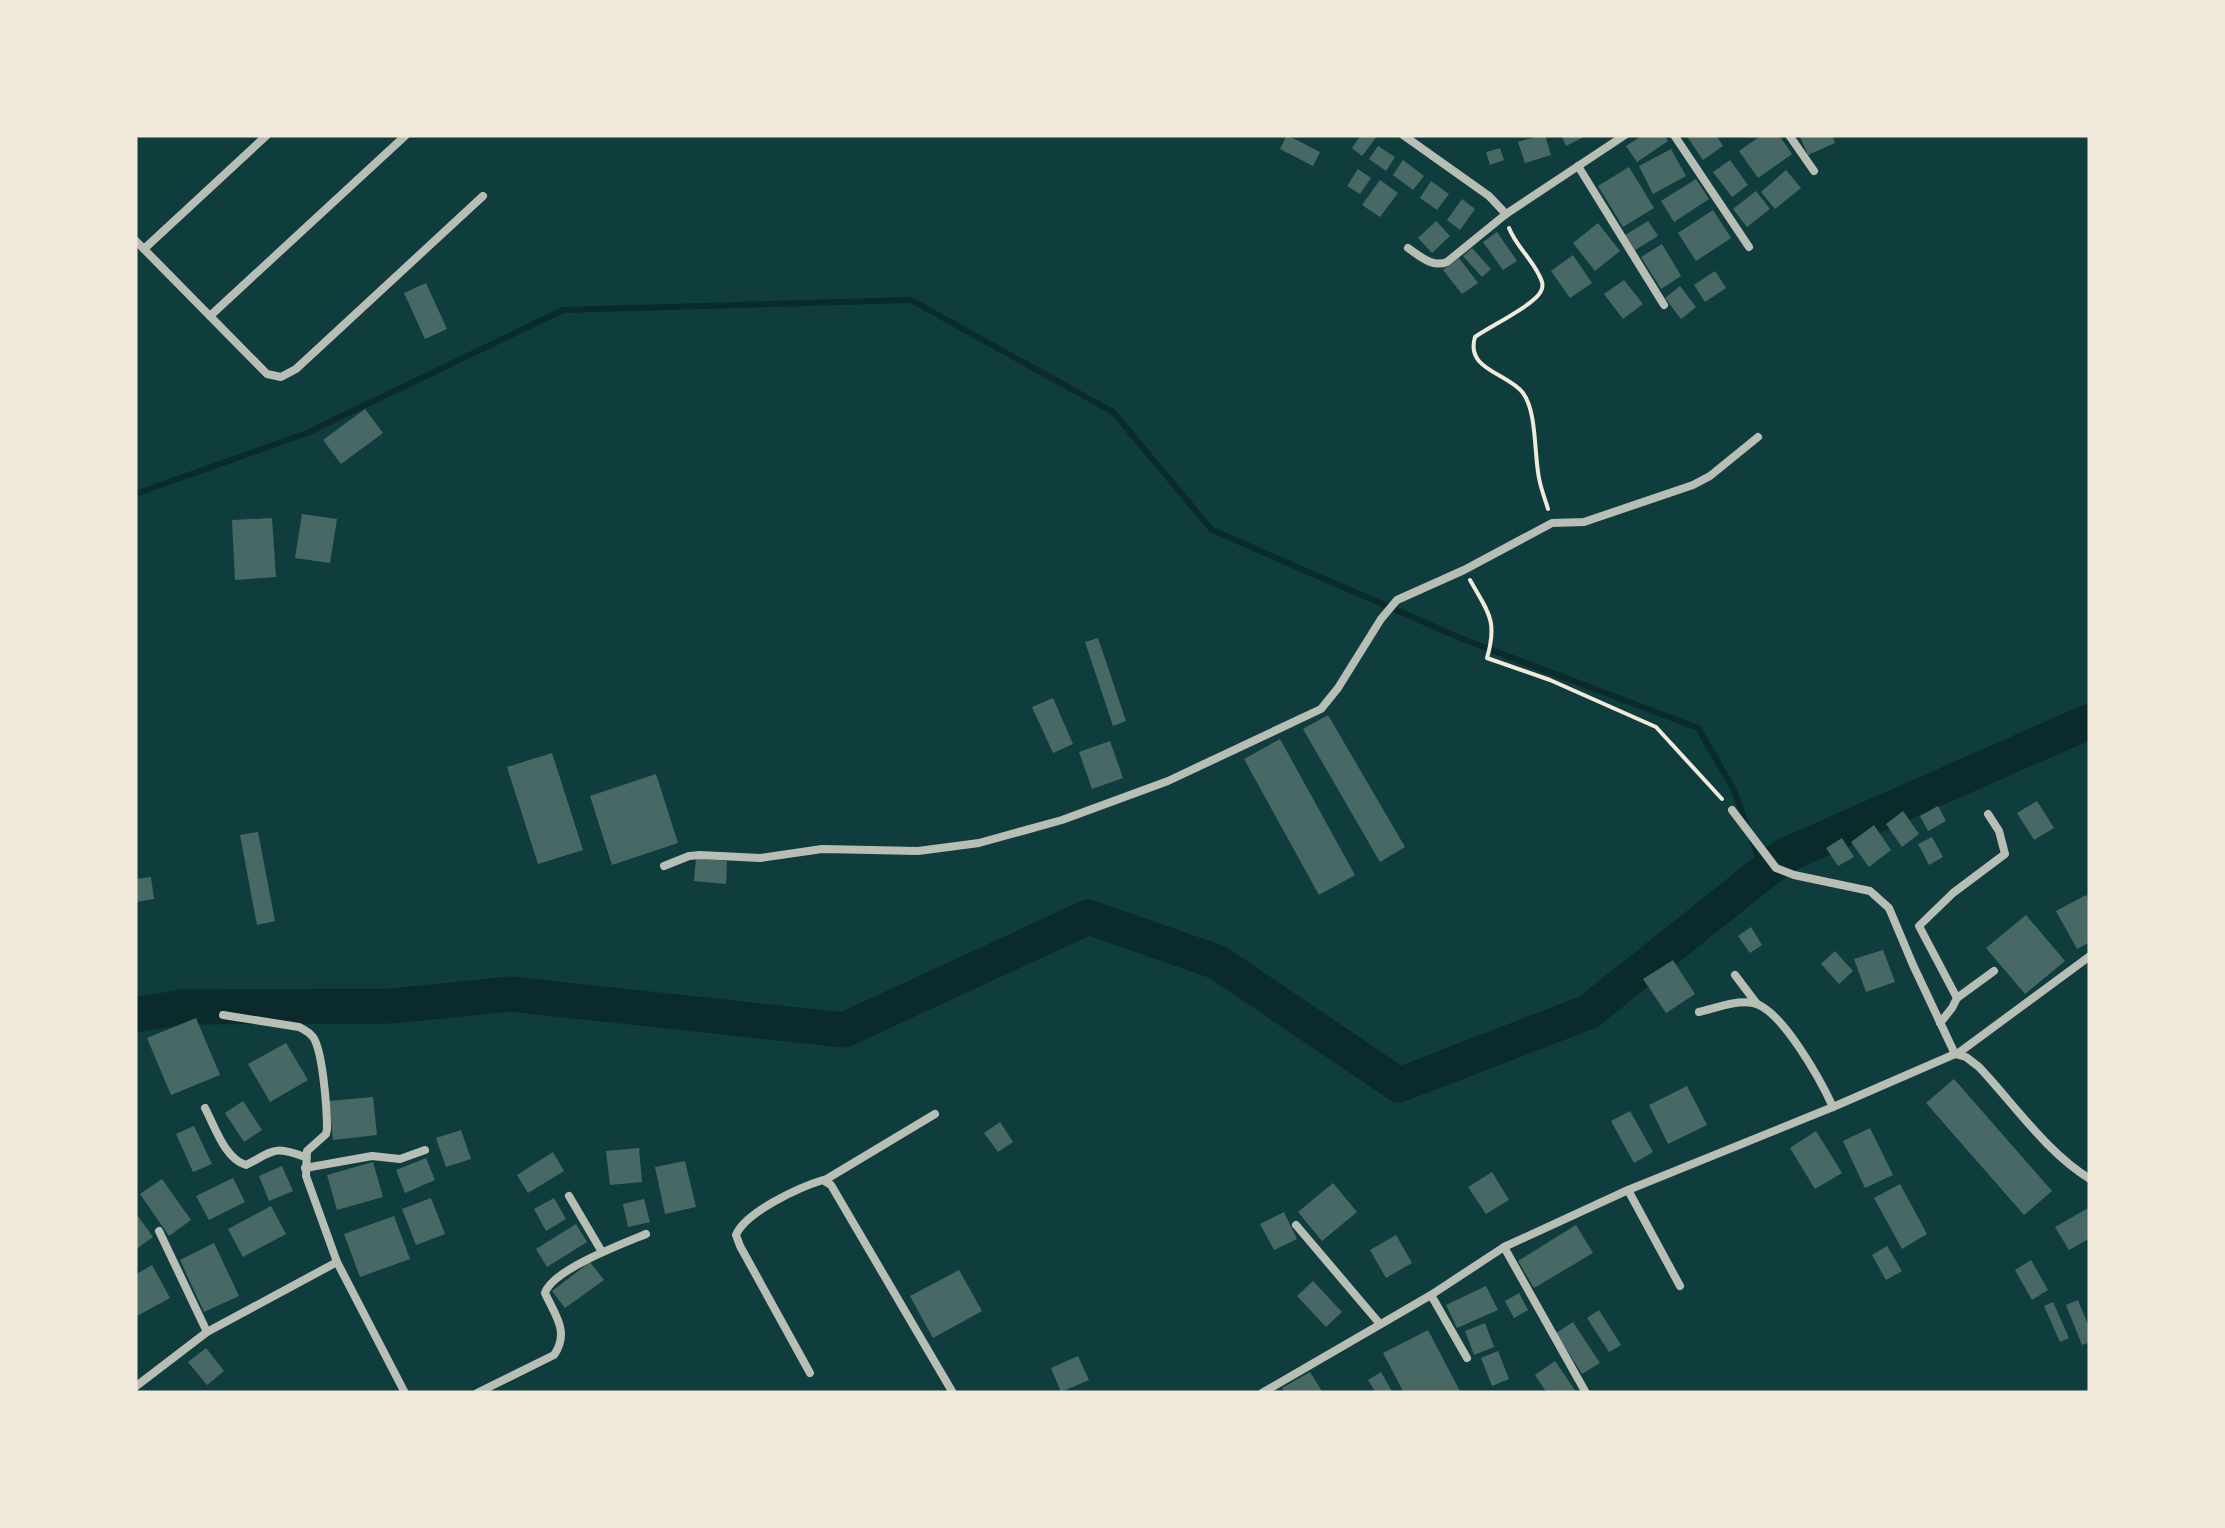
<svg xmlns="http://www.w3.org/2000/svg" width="2225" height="1528" viewBox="0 0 2225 1528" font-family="Commissioner,sans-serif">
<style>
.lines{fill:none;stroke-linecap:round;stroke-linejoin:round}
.stream{stroke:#0a2a2b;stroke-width:6}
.river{stroke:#0a2a2b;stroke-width:35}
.building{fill:#486865}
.path{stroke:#f1e9da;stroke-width:4}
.minor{stroke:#b8beb3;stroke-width:8}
</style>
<rect width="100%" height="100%" fill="#0f3d3e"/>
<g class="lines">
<g class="stream">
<polyline points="135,494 307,433 563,310 911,300 1113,412 1212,530 1465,640 1698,728 1733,788 1748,829"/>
<polyline points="1752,840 1763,872"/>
</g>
<polyline class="river" points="135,1015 183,1007 392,1006 510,994 844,1030 1088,917 1217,962 1399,1085 1588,1012 1784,856 2090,721"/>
</g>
<g class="building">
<polygon points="1287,135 1320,152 1313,166 1280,149"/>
<polygon points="1361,135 1378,135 1362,156 1352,148"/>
<polygon points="1541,135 1545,135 1551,155 1525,163 1518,142"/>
<polygon points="1561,135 1588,135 1566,146"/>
<polygon points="1643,135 1664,135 1668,141 1637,162 1626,146"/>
<polygon points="1686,135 1716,135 1723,146 1703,160"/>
<polygon points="1762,135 1779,135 1792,154 1758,178 1739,151"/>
<polygon points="1805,135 1832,135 1835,143 1808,155 1800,137"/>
<polygon points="1378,146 1395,157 1386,171 1369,159"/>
<polygon points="1500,148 1504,160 1490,165 1486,152"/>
<polygon points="1671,149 1686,176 1653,194 1639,166"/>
<polygon points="1403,160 1424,176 1413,190 1393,175"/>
<polygon points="1730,160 1748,185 1732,197 1713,172"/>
<polygon points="1629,167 1654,208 1623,227 1598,186"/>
<polygon points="1358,169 1371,178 1360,194 1347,186"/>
<polygon points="1786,170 1801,188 1775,209 1761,192"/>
<polygon points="1696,179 1709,199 1674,222 1661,201"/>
<polygon points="1380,180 1398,193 1380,217 1362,205"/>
<polygon points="1431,181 1449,194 1437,210 1420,198"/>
<polygon points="1756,191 1770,209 1747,227 1733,209"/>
<polygon points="1462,199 1475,209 1460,230 1447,220"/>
<polygon points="1713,210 1731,238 1696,261 1678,233"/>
<polygon points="1436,221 1450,236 1432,253 1418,238"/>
<polygon points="1648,221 1658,236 1635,250 1625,235"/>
<polygon points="1598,223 1620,251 1595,271 1573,243"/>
<polygon points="1497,232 1517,261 1503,270 1483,242"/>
<polygon points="1662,244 1681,276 1661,289 1641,257"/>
<polygon points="1472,248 1491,269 1482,277 1463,256"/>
<polygon points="1573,255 1592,283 1570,298 1551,271"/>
<polygon points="1459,258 1478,283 1462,294 1443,270"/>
<polygon points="1715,271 1726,288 1705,302 1694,285"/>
<polygon points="1624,280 1643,304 1623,319 1604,294"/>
<polygon points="426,283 447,329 425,339 404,293"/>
<polygon points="1680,286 1696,307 1681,319 1665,298"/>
<polygon points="365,409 383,433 341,464 323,440"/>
<polygon points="302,514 337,519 330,563 295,558"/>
<polygon points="272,518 276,577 235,580 232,520"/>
<polygon points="1098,638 1126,721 1113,726 1085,642"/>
<polygon points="1053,698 1073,744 1053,753 1032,707"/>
<polygon points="1328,715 1405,847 1380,862 1303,729"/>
<polygon points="1280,739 1355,875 1319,895 1244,759"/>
<polygon points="1110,741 1123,778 1092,789 1079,752"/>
<polygon points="552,753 583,850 538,864 507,767"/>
<polygon points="656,774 678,843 612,865 590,796"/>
<polygon points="2037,801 2054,828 2034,840 2017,813"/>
<polygon points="1938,806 1946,821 1928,831 1920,816"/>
<polygon points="1903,811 1919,834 1902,847 1886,824"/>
<polygon points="1874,825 1891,850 1869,867 1851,842"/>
<polygon points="258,832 275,921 257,925 240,835"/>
<polygon points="1932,837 1943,857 1929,865 1918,844"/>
<polygon points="1842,838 1854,857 1838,866 1826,848"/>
<polygon points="696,858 727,861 726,884 694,881"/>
<polygon points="151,877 154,899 136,902 135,879"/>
<polygon points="2086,895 2090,902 2090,942 2077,949 2056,911"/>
<polygon points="2026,915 2065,961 2025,994 1986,948"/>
<polygon points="1751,927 1762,945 1750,953 1738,936"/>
<polygon points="1883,950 1895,982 1866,992 1854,959"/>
<polygon points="1835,951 1853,971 1839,984 1821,964"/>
<polygon points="1673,960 1695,994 1666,1013 1643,979"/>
<polygon points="196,1018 220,1075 171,1095 147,1038"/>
<polygon points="286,1043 308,1080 270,1102 248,1064"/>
<polygon points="1954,1079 2052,1191 2024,1215 1926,1103"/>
<polygon points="1687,1086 1707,1125 1668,1144 1649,1105"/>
<polygon points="373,1097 377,1135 333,1140 329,1101"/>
<polygon points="243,1101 262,1130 244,1142 225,1113"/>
<polygon points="1630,1111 1653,1152 1634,1163 1611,1121"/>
<polygon points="1000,1122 1013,1142 998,1152 984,1133"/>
<polygon points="194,1126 212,1164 193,1172 176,1134"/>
<polygon points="1870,1128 1893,1175 1865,1188 1843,1141"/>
<polygon points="461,1130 471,1159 446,1167 436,1138"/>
<polygon points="1816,1131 1842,1173 1815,1189 1790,1148"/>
<polygon points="639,1148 642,1182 610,1185 606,1151"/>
<polygon points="553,1152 564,1171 528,1193 517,1175"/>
<polygon points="426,1158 435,1180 405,1193 396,1170"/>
<polygon points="685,1161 696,1207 665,1214 655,1167"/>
<polygon points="373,1162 383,1197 337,1210 327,1175"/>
<polygon points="282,1166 293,1191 269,1201 259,1176"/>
<polygon points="1492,1172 1509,1200 1486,1214 1468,1187"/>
<polygon points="233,1178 245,1202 209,1220 196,1196"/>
<polygon points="162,1179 191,1220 169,1236 140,1194"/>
<polygon points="1333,1183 1357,1212 1322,1241 1298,1212"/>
<polygon points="1900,1184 1927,1234 1902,1249 1874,1198"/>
<polygon points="431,1198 445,1234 416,1245 402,1209"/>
<polygon points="554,1198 566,1219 546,1231 534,1209"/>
<polygon points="644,1199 650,1222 628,1227 623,1204"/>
<polygon points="271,1206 286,1234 243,1257 228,1229"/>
<polygon points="2090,1207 2090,1238 2069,1250 2055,1227"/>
<polygon points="135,1212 153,1237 135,1250"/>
<polygon points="1284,1212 1297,1239 1274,1250 1260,1224"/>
<polygon points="394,1216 410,1259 360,1277 344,1234"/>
<polygon points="576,1224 587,1242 547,1267 536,1249"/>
<polygon points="1576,1225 1593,1253 1534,1288 1518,1261"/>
<polygon points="1396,1235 1412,1263 1386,1278 1370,1250"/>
<polygon points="214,1243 239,1296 204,1312 180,1260"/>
<polygon points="1887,1246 1902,1271 1886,1280 1872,1255"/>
<polygon points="2031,1260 2048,1290 2032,1300 2015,1270"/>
<polygon points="590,1262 604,1280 565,1308 552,1291"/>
<polygon points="152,1265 170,1298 137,1316 135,1312 135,1275"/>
<polygon points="959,1270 982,1311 933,1338 910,1296"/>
<polygon points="1313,1281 1342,1312 1326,1327 1297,1296"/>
<polygon points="1486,1286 1498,1310 1457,1328 1446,1305"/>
<polygon points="1519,1293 1528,1310 1514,1318 1505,1301"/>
<polygon points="2078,1300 2090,1330 2090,1342 2082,1345 2066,1305"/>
<polygon points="2053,1302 2069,1338 2060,1342 2044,1306"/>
<polygon points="1599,1310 1621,1345 1609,1352 1587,1318"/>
<polygon points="1573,1322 1600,1363 1582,1374 1556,1333"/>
<polygon points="1485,1323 1494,1347 1474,1355 1465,1331"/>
<polygon points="1428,1330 1461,1393 1404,1393 1383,1353"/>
<polygon points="206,1348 224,1371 207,1385 188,1362"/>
<polygon points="1498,1351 1509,1379 1492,1386 1481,1358"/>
<polygon points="1078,1356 1089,1380 1061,1392 1051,1368"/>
<polygon points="1555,1361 1577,1393 1547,1393 1535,1375"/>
<polygon points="1310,1372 1323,1393 1285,1393 1282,1388"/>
<polygon points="1381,1372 1393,1393 1376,1393 1368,1380"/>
</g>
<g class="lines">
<g class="path">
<path d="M1509,228C1516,246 1531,258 1539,275C1542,281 1544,285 1541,291C1536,304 1489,327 1475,337C1465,370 1508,373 1523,393C1537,412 1534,454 1539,478C1541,489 1545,499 1548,509"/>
<path d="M1470,580C1488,612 1498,620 1487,658L1550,680L1656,727L1722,799"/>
</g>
<g class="minor">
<polyline points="1403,135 1489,196 1506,214"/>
<polyline points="1674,135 1749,247"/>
<polyline points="1789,135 1814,171"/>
<polyline points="1578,166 1664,305"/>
<polyline points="135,240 267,374 281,377 296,369 483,196"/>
<path d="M1408,248C1420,256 1432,268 1447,262L1506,214L1625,135"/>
<polyline points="144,249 267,135"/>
<polyline points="210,316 406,135"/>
<polyline points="1732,810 1776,868 1794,875 1870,891 1889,908 1913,965 1955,1054"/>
<polyline points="664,866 689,856 700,855 760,858 822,849 918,851 979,843 1062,820 1168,781 1321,709 1338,688 1381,619 1397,600 1464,570 1552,523 1584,522 1693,485 1710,476 1758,437"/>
<polyline points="1735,975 1757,1004"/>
<polyline points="1957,998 1994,971"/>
<path d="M1699,1012C1716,1008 1735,1000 1753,1003C1781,1008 1821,1081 1833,1107"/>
<path d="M223,1015L299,1027C306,1031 308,1031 313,1037C323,1051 327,1110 327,1129L326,1134L307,1151L306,1176L337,1262L405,1393"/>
<polyline points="1940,1023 1952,1008 1957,998 1919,926 1953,893 2005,854 1999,831 1988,814"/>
<polyline points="1957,1054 2090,956"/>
<path d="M205,1108C215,1127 225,1159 246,1165C274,1151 273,1145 305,1157"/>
<polyline points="305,1168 372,1156 400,1159 425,1150"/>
<polyline points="825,1180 935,1114"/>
<polyline points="1628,1190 1680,1286"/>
<polyline points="569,1196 602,1252"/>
<polyline points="1296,1225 1380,1324"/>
<polyline points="159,1231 207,1332"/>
<polyline points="1504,1247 1586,1393"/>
<polyline points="1431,1295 1467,1358"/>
<path d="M810,1373L740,1246L736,1235C745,1212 800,1187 823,1180L831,1185L953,1393"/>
<polyline points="135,1387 207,1332 337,1262"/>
<path d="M477,1393L554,1355C570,1332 555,1315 545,1293C552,1270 622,1244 646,1234"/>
<path d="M1262,1393L1431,1295L1504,1247L1628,1190L1833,1107L1955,1054L1966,1057L1979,1067C2014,1104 2046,1152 2090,1179"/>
</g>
</g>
<rect width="2225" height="1528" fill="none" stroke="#f1e9da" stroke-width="275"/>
</svg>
